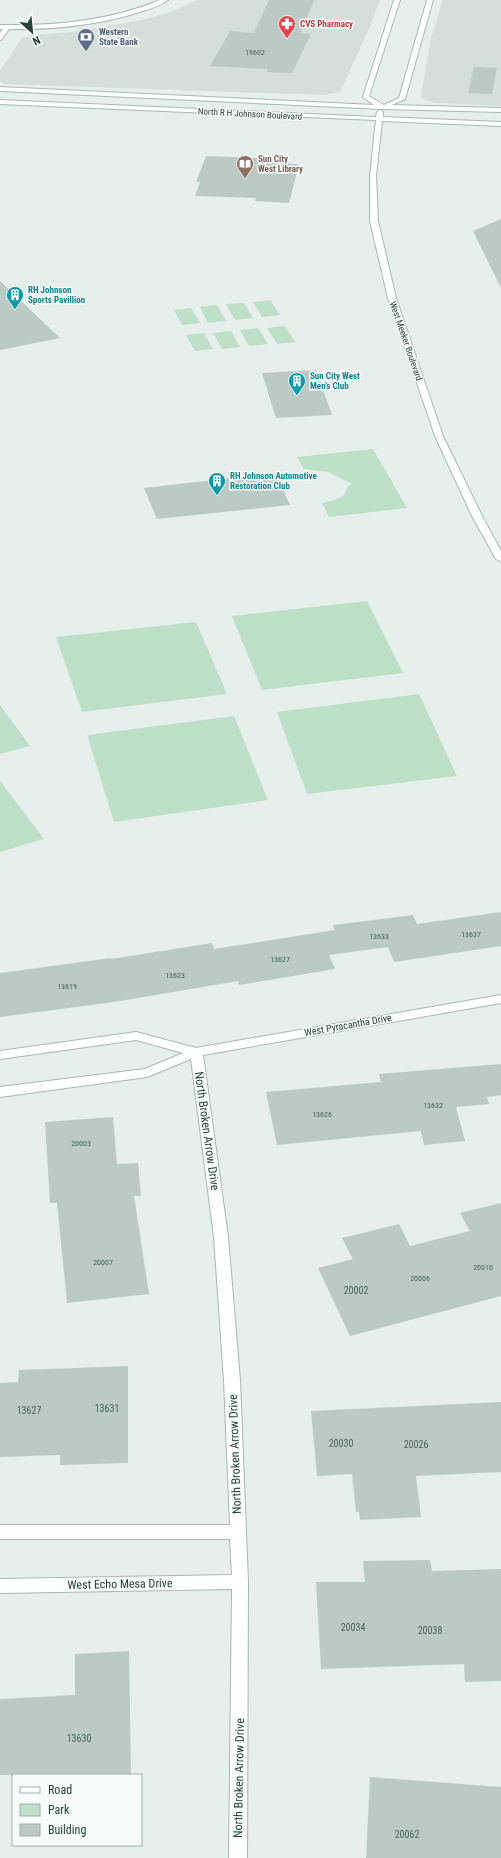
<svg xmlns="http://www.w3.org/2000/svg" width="501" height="1858" viewBox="0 0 501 1858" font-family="'Roboto Condensed',sans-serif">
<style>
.built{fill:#d4dfda}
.green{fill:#bfe0c8}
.building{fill:#bbcac4}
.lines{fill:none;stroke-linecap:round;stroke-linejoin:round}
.street-casing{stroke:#a8b8b2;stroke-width:2}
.secondary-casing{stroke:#a4bbb3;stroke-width:2}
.street{fill:#fff;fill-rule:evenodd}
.secondary{fill:#fff;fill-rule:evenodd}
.labels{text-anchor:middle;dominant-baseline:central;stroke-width:3;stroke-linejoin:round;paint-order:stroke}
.number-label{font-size:8px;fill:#4a645c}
.far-health-label{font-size:9px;font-weight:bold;fill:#be3a42;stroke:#f7fbf9;text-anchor:start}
.far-service-label{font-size:9px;font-weight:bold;fill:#4e5e75;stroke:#f7fbf9;text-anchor:start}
.far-street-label{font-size:9px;fill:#24423a;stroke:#f7fbf9}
.far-education-label{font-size:9px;font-weight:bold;fill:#785e54;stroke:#f7fbf9;text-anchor:start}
.far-culture-label{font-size:9px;font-weight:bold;fill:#0d838f;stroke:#f7fbf9;text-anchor:start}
.street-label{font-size:10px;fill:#24423a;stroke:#f7fbf9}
.near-number-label{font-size:10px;fill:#4a645c}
.near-street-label{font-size:12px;fill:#24423a;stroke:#f7fbf9}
</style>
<rect width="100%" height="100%" fill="#e6efeb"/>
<g class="built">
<polygon points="197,0 380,0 369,29 340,92 324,95 4,84 0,81 0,71 22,38 33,35 72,32 142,20 171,12"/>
<polygon points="443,0 501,0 501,106 436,103 423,99 421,96 431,38"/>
</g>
<g class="green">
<polygon points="270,300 280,315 262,317 253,302"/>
<polygon points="244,303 253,318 235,320 226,304"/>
<polygon points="217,305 226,321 208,323 200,307"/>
<polygon points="191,308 200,323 182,325 174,310"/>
<polygon points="285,326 295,342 277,344 267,328"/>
<polygon points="258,328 268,344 249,346 240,330"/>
<polygon points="231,331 240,347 222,349 213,333"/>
<polygon points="204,333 213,349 195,351 186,335"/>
<path d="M373,449L407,508L329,517L322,503C332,501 346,499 347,487L352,484L328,472L304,469L297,457Z"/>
<polygon points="367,601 403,673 262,690 232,616"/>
<polygon points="196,622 227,694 82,712 56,637"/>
<polygon points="419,694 457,776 307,794 277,712"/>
<polygon points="0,705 30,746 0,754"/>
<polygon points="234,716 268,800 114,822 87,735"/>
<polygon points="0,781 44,839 0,852"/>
</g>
<g class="building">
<polygon points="269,0 314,0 301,33 311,34 292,73 267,72 267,69 210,66 230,31 254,33"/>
<polygon points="474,67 497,68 492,94 468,93"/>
<polygon points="206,156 277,159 276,163 299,164 289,203 255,201 256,198 195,196 200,182 196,182"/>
<polygon points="501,219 501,288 473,231"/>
<polygon points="0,281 60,338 0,350"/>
<polygon points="316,370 332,415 276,418 262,373"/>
<polygon points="275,473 290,505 157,519 144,488"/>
<polygon points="501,912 501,946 394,962 388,947 329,955 335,969 239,985 238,981 114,1002 0,1017 0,973 111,958 111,959 212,943 214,949 335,930 333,925 413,915 417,924"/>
<polygon points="501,1064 501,1095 487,1097 489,1104 456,1107 465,1141 424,1145 421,1131 277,1145 266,1092 381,1082 379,1074"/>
<polygon points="113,1117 117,1164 138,1163 141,1196 134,1196 149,1294 67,1303 57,1203 50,1203 45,1122"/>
<polygon points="501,1203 501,1296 350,1336 318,1268 353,1259 342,1238 399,1224 410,1246 470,1231 460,1213"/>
<polygon points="128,1366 128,1463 60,1465 60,1455 0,1457 0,1383 18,1382 19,1370"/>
<polygon points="501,1402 501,1472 416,1476 421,1517 360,1520 359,1512 356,1512 352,1474 317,1476 311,1411"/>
<polygon points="430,1560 432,1571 501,1569 501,1681 465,1682 464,1664 321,1669 316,1582 365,1582 363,1561"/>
<polygon points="129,1651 131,1775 0,1775 0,1699 75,1695 75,1654"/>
<polygon points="370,1777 501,1787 501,1858 366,1858"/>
</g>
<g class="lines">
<defs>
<g id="street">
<path d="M160,0H168C160,6 149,9 140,12C98,25 53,30 9,29L2,39L0,40V33L3,29H0V25C55,26 109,21 160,0Z"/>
<polygon points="501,995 501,1003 203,1055 228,1237 240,1380 248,1582 247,1858 229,1858 232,1589 0,1593 0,1579 232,1575 230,1539 0,1539 0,1525 230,1525 224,1380 214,1237 191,1059 147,1077 0,1097 0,1087 145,1069 183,1053 136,1040 0,1059 0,1051 136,1032 196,1048"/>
</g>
<g id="secondary">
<polygon points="394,0 400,0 369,96 384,105 399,98 427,0 433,0 405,99 392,105 501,108 501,112 382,109 0,91 0,87 374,105 363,97"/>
<polygon points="0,100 376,117 377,112 380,110 383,112 383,117 501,122 501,126 382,121 376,176 378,221 396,298 443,436 482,516 501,551 501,562 496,559 472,516 435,436 388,298 370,221 370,176 376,120 0,104"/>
</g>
</defs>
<use href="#street" class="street-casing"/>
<use href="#secondary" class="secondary-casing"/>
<use href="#street" class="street"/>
<use href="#secondary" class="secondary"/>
</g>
<defs>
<symbol id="pharmacy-pin" viewBox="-11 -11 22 30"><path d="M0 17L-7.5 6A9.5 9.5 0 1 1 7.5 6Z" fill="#e0444e" stroke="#f7fbf9"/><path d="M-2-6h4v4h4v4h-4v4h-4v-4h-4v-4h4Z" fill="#fff"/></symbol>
<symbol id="bank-pin" viewBox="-11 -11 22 30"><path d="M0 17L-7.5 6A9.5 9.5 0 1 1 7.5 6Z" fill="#5c6f8a" stroke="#f7fbf9"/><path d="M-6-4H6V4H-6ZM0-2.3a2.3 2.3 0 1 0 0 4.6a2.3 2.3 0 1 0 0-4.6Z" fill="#fff"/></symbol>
<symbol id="library-pin" viewBox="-11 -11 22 30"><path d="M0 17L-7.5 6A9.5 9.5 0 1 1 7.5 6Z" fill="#8d6e63" stroke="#f7fbf9"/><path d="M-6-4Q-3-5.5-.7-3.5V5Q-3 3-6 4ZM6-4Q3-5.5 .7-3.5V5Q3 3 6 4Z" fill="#fff"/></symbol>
<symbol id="building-pin" viewBox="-11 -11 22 30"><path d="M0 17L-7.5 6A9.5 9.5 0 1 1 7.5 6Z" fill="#0f9aa8" stroke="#f7fbf9"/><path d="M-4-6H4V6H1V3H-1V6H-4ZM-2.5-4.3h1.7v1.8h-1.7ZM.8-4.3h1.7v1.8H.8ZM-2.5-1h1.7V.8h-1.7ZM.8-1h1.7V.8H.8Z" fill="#fff"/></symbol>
</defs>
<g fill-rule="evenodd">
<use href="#pharmacy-pin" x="277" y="14" width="20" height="27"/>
<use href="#bank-pin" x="76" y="27" width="20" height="27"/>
<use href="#library-pin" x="235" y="154" width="20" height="27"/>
<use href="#building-pin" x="5" y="285" width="20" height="27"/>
<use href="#building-pin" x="287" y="371" width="20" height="27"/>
<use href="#building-pin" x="207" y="471" width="20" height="27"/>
</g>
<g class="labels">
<g class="number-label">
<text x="255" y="52">19602</text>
<text x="471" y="934">13637</text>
<text x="379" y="936">13633</text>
<text x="280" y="959">13627</text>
<text x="175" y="975">13623</text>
<text x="67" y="986">13619</text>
<text x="433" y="1105">13632</text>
<text x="322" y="1114">13626</text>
<text x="81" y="1143">20003</text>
<text x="103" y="1262">20007</text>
<text x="483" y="1267">20010</text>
<text x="420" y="1278">20006</text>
</g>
<g class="far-health-label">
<text x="300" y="24">CVS Pharmacy</text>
</g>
<g class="far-service-label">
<text x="99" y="32">Western<tspan x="99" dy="10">State Bank</tspan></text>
</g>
<g class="far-street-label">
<text transform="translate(250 114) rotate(3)">North R H Johnson Boulevard</text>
<text transform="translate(406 341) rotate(71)">West Meeker Boulevard</text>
</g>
<g class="far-education-label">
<text x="258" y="159">Sun City<tspan x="258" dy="10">West Library</tspan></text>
</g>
<g class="far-culture-label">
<text x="28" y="290">RH Johnson<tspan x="28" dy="10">Sports Pavillion</tspan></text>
<text x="310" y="376">Sun City West<tspan x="310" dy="10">Men's Club</tspan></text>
<text x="230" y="476">RH Johnson Automotive<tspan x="230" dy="10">Restoration Club</tspan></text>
</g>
<g class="street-label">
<text transform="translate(348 1025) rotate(-10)">West Pyracantha Drive</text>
</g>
<g class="near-number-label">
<text x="356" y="1290">20002</text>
<text x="107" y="1408">13631</text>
<text x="29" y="1410">13627</text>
<text x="341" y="1443">20030</text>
<text x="416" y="1444">20026</text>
<text x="353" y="1627">20034</text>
<text x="430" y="1630">20038</text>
<text x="79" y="1738">13630</text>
<text x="407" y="1834">20062</text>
</g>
<g class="near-street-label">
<text transform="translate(207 1131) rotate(82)">North Broken Arrow Drive</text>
<text transform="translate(235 1454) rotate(-92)">North Broken Arrow Drive</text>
<text transform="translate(120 1584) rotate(-1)">West Echo Mesa Drive</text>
<text transform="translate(239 1778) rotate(-89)">North Broken Arrow Drive</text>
</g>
</g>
<rect x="12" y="1774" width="130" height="72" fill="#f7fbf9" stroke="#a3b1ad"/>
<rect x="20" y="1787" width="20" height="6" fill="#ffffff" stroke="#a3b1ad"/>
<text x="48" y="1794" font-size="12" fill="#24423a">Road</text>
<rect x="20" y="1804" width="20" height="12" fill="#bfe0c8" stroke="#a3b1ad"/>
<text x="48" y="1814" font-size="12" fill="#24423a">Park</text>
<rect x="20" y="1824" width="20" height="12" fill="#bbcac4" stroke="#a3b1ad"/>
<text x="48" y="1834" font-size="12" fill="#24423a">Building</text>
<g transform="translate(32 32) rotate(153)" stroke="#f7fbf9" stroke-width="3" paint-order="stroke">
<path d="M0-3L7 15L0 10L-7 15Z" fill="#24423a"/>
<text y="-6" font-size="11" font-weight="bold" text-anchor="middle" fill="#24423a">N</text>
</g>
</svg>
